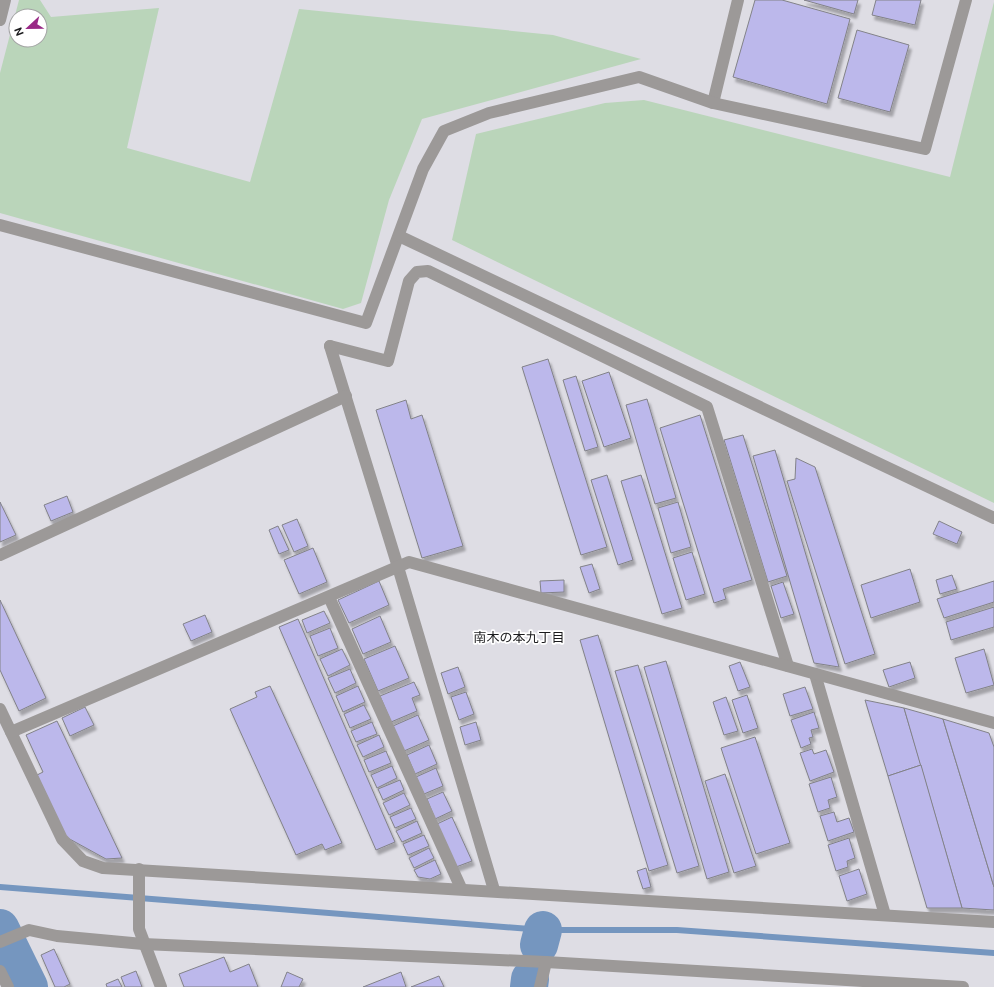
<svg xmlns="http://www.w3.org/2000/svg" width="994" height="987" viewBox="0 0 994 987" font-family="Ubuntu,'Noto Sans JP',sans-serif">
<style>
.green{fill:#bad5ba;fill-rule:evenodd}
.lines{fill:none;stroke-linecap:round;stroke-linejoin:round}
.stream{stroke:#7596bf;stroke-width:6}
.river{stroke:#7596bf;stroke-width:38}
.building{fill:#bcb8eb;stroke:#828288;filter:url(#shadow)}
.minor{stroke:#9c9998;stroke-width:12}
.labels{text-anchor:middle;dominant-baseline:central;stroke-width:3.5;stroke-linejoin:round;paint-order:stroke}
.neighbourhood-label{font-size:13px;fill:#1a1a1c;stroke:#fff}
</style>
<defs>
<filter id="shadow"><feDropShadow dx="2.5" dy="4.5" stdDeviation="1" flood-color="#0004"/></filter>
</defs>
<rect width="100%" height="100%" fill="#dedde4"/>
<g class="green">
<path d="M19,0H40L51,17L159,8L127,148L250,182L299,9L553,35L641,59L422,119L389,200L361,303L343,309L0,213V73ZM16,16H40V40H16Z"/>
<polygon points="994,2 994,503 452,240 476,134 605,103 644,100 950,177"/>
</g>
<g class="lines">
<polyline class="stream" points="0,887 543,930 677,930 994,953"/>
<g class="river">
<polyline points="0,928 29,987"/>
<polyline points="539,945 543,930"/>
<polyline points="529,987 530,979"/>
</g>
</g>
<g class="building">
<polygon points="755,0 782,0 850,19 827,104 733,77"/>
<polygon points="804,0 858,0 854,14"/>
<polygon points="876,0 921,0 915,25 872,15"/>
<polygon points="857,30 909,45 890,112 838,98"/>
<polygon points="548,359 607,547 581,555 522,367"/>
<polygon points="609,372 631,438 604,447 582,381"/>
<polygon points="576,376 598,447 585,451 563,380"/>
<polygon points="647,399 676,498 655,504 626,405"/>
<polygon points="406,400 411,419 422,415 463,546 422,558 376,410"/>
<polygon points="700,415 752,580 723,589 726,599 714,603 660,428"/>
<polygon points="743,435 787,576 768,582 724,440"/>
<polygon points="775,450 839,667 814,663 753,456"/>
<polygon points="796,458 815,467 875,654 845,664 787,481 795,479"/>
<polygon points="607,475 633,560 618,565 591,480"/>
<polygon points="641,475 682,608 662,614 621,481"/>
<polygon points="67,496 73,512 51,521 44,505"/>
<polygon points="0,502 16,535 0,542"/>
<polygon points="678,502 691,547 671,553 658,508"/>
<polygon points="297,519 308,546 294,552 282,525"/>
<polygon points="939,521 962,532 957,544 933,534"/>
<polygon points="278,526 289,550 279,554 269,530"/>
<polygon points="313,548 327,582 299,594 284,560"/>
<polygon points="692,552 705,594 686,600 673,558"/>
<polygon points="592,564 600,589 589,593 580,567"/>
<polygon points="910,569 920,602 871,618 861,585"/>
<polygon points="952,575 957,589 940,594 936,580"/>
<polygon points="564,580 564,592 541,593 540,581"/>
<polygon points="379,581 389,605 349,623 338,600"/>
<polygon points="994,581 994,602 944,618 937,599"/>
<polygon points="783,582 794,614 781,618 771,586"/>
<polygon points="0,600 46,698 19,711 0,670"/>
<polygon points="994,607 994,627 951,640 946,622"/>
<polygon points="324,611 330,623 307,633 302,620"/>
<polygon points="205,615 212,632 191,641 183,624"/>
<polygon points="380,616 391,642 363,654 352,629"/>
<polygon points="298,619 395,842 376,850 279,627"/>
<polygon points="330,628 338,648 318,656 310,636"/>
<polygon points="598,635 668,865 649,871 580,640"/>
<polygon points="395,646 409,678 378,691 364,659"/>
<polygon points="342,649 350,665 328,676 320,659"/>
<polygon points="984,649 994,685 966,693 955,658"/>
<polygon points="666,661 729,872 707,879 644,667"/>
<polygon points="740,662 750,687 738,691 729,666"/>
<polygon points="910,662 915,678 889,687 883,670"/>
<polygon points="638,665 699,866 677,873 615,671"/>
<polygon points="458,667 465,687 448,694 441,673"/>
<polygon points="350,669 356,683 335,693 328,678"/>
<polygon points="414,682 420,695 412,698 417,711 391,722 380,696"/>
<polygon points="270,686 342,843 325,850 322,844 296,855 230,709 257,697 255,692"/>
<polygon points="358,686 365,702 343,712 336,696"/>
<polygon points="805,687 813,709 790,716 783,694"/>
<polygon points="466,692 474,714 459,720 451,697"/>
<polygon points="747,695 758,728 743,733 732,700"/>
<polygon points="726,697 738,731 724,735 713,702"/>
<polygon points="865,700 904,708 921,765 888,776"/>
<polygon points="364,705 371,719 350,728 344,714"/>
<polygon points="85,707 94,725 70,736 62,718"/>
<polygon points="904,708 943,719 994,887 994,910 962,908"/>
<polygon points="814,712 819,728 811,730 813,737 809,738 811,744 801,748 791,720"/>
<polygon points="418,715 429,740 404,751 393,726"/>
<polygon points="943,719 989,733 994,747 994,887"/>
<polygon points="57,721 122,858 106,859 66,837 37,775 43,772 26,735"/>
<polygon points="372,722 377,734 356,742 351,731"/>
<polygon points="476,722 481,740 465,745 460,727"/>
<polygon points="379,735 384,747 363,757 357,745"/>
<polygon points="755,737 790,843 756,854 721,748"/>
<polygon points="429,745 437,764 415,774 407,755"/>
<polygon points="812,749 814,754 826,750 834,772 810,781 800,753"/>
<polygon points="386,751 391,763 369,772 364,760"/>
<polygon points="921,765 962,908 927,908 888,776"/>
<polygon points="392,766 397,778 377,788 371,775"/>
<polygon points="436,768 443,786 424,794 416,777"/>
<polygon points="725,774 756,866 734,873 705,781"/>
<polygon points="831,777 837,797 828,800 830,808 818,812 809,784"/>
<polygon points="400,780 404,790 383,800 378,789"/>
<polygon points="443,792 452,811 435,819 427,799"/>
<polygon points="404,793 410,805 389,815 383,803"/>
<polygon points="411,808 416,819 395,828 390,817"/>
<polygon points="834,812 837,822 849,818 854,832 828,841 820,816"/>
<polygon points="452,817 472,861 456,867 437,824"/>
<polygon points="417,821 422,833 402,842 396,831"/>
<polygon points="424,835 429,846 408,855 403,844"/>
<polygon points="849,838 855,858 847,861 848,867 836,871 828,845"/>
<polygon points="429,848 434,858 414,868 409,858"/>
<polygon points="435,860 441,874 430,879 418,877 414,870"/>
<polygon points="646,868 651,887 643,889 637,871"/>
<polygon points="859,869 867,894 847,901 839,876"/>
<polygon points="54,949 70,984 64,987 55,987 41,955"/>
<polygon points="224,957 230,972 249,964 258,987 184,987 179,974"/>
<polygon points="136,971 142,987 125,987 121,977"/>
<polygon points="287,972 303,979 299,987 281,987"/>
<polygon points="401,972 406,987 363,987"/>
<polygon points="439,976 444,987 411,987"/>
<polygon points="118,979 122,987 107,987 106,984"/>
</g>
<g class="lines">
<g class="minor">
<polyline points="0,20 5,0"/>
<polyline points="713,103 738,0"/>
<polyline points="0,225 366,323 423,169 444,131 489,113 639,77 713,103 925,149 966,0"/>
<polyline points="399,236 994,518"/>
<polyline points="330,346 388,361 409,281 417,272 428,271 707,407 788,666"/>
<polyline points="330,346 398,567 494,890"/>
<polyline points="0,555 346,396"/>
<polyline points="329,597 461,888"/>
<polyline points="815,674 885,915"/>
<polyline points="0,709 62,839 83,861 103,868 994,922"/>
<polyline points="11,732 409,562 994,723"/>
<polyline points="139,869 139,929 161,987"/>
<polyline points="0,942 29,930 57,936 143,944 546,962 963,987"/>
<polyline points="0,971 8,987"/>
<polyline points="540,987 546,962"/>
</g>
</g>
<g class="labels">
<g class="neighbourhood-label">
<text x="519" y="637">南木の本九丁目</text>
</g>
</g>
<g transform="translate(28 28) rotate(248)"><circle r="19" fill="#ffffff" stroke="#a3a3a4"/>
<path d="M0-3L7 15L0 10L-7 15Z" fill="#992886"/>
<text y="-6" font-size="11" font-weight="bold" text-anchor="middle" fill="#1a1a1c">N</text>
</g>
</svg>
